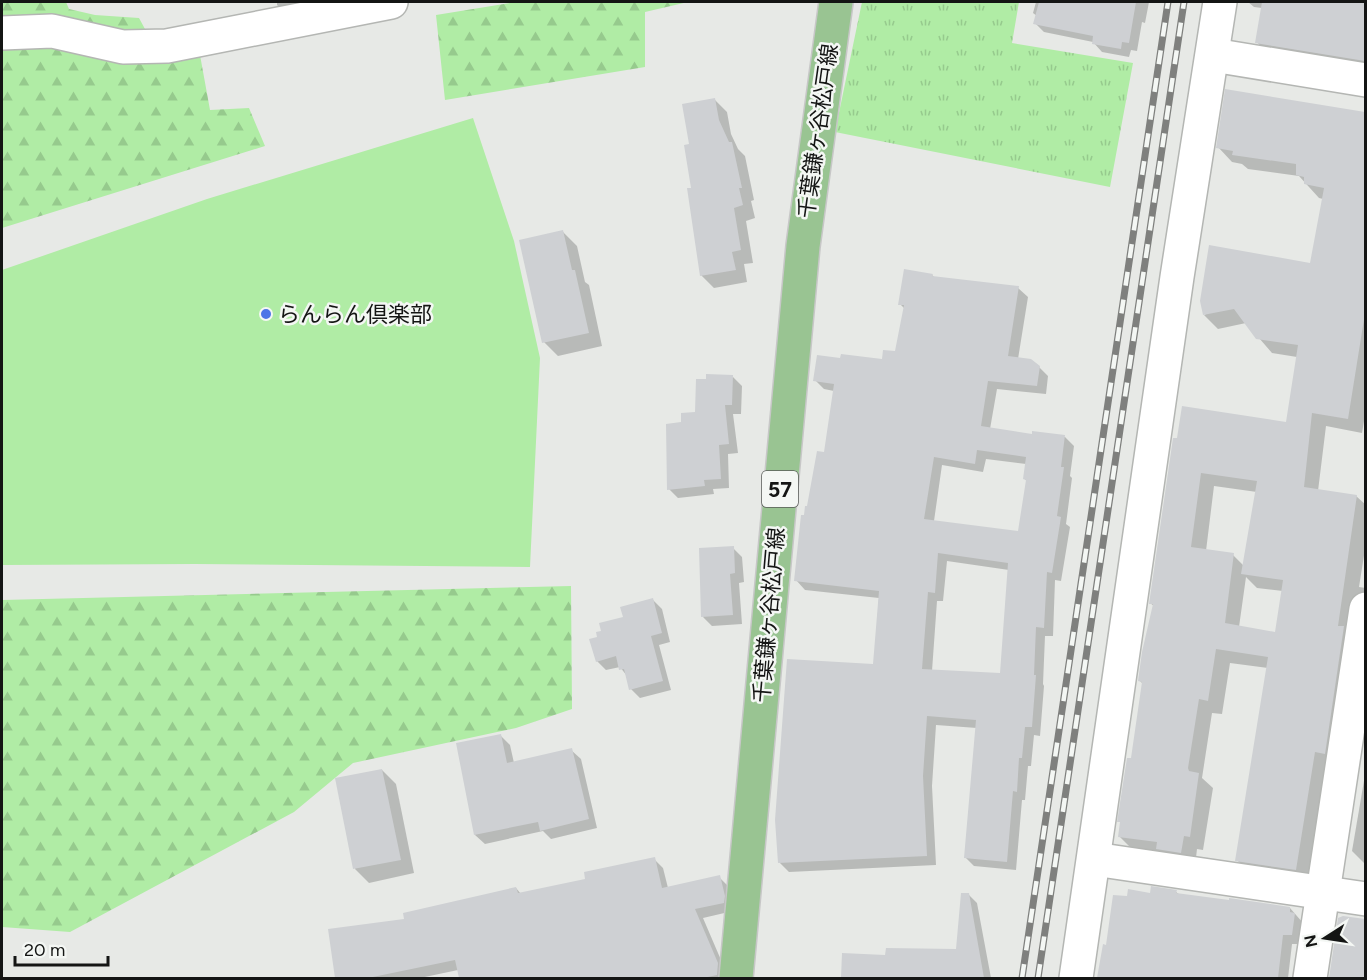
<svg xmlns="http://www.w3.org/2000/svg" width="1367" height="980" viewBox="0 0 1367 980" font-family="Figtree,'Noto Sans JP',sans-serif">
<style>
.grass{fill:url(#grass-tufts)}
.forest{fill:url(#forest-firs)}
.pitch{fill:#b0eca5}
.shadow{fill:#0003;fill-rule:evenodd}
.building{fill:#ced0d3;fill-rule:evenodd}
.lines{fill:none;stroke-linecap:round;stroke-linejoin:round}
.minor-casing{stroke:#b4b6b3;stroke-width:36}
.major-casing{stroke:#c7c7c7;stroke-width:36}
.minor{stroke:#fff;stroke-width:33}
.major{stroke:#99c492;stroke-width:33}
.rail-casing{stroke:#7f807e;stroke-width:7}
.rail{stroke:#f4f7f4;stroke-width:4.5;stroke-dasharray:14;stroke-linecap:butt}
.poi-dot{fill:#4d74e7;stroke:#f4f7f4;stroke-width:2}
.labels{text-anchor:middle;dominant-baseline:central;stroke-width:5;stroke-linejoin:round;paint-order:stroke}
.shield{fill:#f4f7f4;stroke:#575957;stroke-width:1.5}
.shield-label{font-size:21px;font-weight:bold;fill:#141514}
.street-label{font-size:22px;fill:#141514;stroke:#f4f7f4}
.poi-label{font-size:22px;fill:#141514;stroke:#f4f7f4;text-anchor:start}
</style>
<defs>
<pattern id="grass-tufts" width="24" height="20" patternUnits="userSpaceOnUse" patternTransform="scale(1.5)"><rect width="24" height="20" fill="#b0eca5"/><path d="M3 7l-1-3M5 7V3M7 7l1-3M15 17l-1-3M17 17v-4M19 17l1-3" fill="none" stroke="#96ca8d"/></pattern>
<pattern id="forest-firs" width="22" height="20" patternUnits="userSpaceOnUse" patternTransform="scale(1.5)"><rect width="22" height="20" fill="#b0eca5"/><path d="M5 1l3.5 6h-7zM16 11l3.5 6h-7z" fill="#96ca8d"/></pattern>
</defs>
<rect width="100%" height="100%" fill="#e7e9e6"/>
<polygon class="grass" points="862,2 1019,2 1012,43 1133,63 1110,187 835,132"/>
<g class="forest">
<polygon points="2,2 66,2 69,9 95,15 139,18 145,29 176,31 200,55 210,110 249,108 265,146 2,228"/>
<polygon points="516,2 688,2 645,12 645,67 445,100 436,15"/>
<polygon points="571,586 572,709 516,728 353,763 294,812 70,932 2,927 2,600"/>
</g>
<polygon class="pitch" points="473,118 514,241 540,358 530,567 195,564 2,565 2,270 207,199"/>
<g class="shadow">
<polygon points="277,2 377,2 291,19 277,5"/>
<polygon points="1036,2 1149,2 1145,23 1142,22 1137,51 1131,50 1129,57 1102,52 1093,42 1044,32 1035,23 1037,16 1033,13"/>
<polygon points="1248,2 1366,2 1366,70 1268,54 1257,42 1262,8 1254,7"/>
<path d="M1227,91L1366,113V409L1362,433L1326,426L1318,491L1356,496L1366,505V543L1359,587L1366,588V611L1310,883L1251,874L1237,860L1268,668L1230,663L1222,714L1212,713L1202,778L1213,788L1203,850L1197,849L1195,866L1134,851L1120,837L1121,823L1119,821L1132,760L1143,684L1139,680L1154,606L1150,603L1174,439L1287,423L1297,357L1272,353L1246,323L1218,329L1204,315L1312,264L1323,199L1319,198L1299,176L1248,169L1242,164L1232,162L1218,147ZM1214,486L1257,492L1244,566L1233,555L1206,551ZM1246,577L1257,588L1283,591L1276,634L1239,627Z"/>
<polygon points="714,99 727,112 731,134 738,149 745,156 754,200 751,201 755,218 746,221 753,263 744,264 747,282 714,288 701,275 693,189 691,145"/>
<polygon points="563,232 577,246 585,282 589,285 602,346 558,356 544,342"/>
<path d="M932,275L934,277L1018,288L1028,297L1018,359L1039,367L1048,376L1046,394L997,389L990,429L1034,435L1065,437L1074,446L1070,476L1072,478L1066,524L1070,527L1061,581L1055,580L1053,636H1045L1043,684L1044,686L1040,736L1034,735L1031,766H1028L1025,800H1022L1016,870L974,866L965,857L977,728L936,725L932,786L936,865L789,872L779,862L874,666L879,598L805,590L796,580L805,517L825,454L834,391L824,389L815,380L842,360L884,361L896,352L905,309L900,304ZM986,459L1026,464L1025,479L1027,482L1019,533L934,521L942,465L983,472ZM947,561L1009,570L1002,674L932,671L937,601H943Z"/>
<polygon points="733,377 742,386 741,414 733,414 738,453 728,454 729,488 713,489 714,494 678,498 669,489 683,423 696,413"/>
<polygon points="733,548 742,557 744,582 739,583 742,624 712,626 703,617"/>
<polygon points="653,600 662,609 670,642 659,645 671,690 640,698 631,689 627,676 620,667 606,670 597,661 599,638"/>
<polygon points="500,735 510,745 514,763 571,750 581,759 597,828 551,839 543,831 485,844 475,835"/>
<polygon points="1366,769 1366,865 1352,851"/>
<polygon points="382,770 396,784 414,873 369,883 355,869"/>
<polygon points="654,859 663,868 668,888 719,877 728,886 733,911 703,918 727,974 726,978 461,978 458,970 420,978 337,978 330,930 406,920 516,888 521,894 587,880"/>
<polygon points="1176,892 1180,895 1290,908 1303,923 1301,944 1292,944 1288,978 1099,978 1104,946 1107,946 1128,898"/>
<polygon points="968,894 977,903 991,978 843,978 844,954 887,957 957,951"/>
<polygon points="1343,917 1366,921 1366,978 1330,978 1339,919"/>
</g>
<g class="building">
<polygon points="1039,2 1136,2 1129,43 1122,42 1121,49 1092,44 1093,36 1033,24"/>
<polygon points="1262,2 1365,2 1365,61 1255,43"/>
<path d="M1225,89L1365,112V313L1348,419L1312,413L1304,487L1357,495L1338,626H1344L1325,754L1315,752L1296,870L1235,861L1268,657L1216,649L1208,701L1199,699L1188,768L1189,771L1199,773L1190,837L1184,836L1181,853L1156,849L1157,842L1118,837L1120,822H1117L1127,758H1131L1142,682L1138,681L1142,652L1153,604H1149L1173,438H1177L1182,406L1286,422L1298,345L1256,339L1234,309L1203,315L1200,301L1209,245L1310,263L1324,188L1304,184V177L1296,175V164L1232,155L1233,151L1216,148ZM1201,473L1257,481L1241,574L1283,580L1275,632L1225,623L1234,553L1191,547Z"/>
<polygon points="715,98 719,120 729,142 732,142 742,188 739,188 743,205 734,208 741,250 732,252 736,270 700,276 687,188 691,188 684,145 689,144 682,104"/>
<polygon points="563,230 572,270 575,270 589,333 542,343 519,240"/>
<path d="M904,269L933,274L932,276L1019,286L1008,356L1031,359L1040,366L1037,386L988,381L981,426L1032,434V431L1065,435L1061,467H1064L1057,516L1061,517L1052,573L1047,572L1044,628L1036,627L1034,675H1036L1032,727H1025L1022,758H1019L1017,792L1013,791L1007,862L964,858L976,720L927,716L923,776L927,856L778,863L775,820L787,659L873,664L879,591L794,581L801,515H804L805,506H807L817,451L824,452L834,384L813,381L817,355L840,358L841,354L882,359L883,350L895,351L904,305H898ZM977,450L1026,457L1023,479L1026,480L1018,531L924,519L934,457L975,464ZM938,553L1008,563L1000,673L922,669L928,592L935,593Z"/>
<polygon points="706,374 733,375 732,405 725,405 729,444 719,445 721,479 704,480 705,486 667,490 666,424 681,422 681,413 695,412 696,379 706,379"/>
<polygon points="734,546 735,573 730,574 733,615 701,617 699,548"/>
<polygon points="653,598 662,633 651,636 663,681 629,690 624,669 619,670 616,656 596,662 589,639 597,637 596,632 601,631 599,623 623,617 620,607"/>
<polygon points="501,734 507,763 572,748 589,819 540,831 538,822 474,835 456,743"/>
<polygon points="382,769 401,860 353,869 335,778"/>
<polygon points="655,857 662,888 720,875 725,896 724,903 695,909 718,963 717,975 703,978 459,978 455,960 368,978 335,978 328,929 404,919 403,913 516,887 518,893 585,879 584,872"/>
<polygon points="1151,886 1177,890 1176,893 1229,900 1229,898 1290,907 1290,912 1295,913 1292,935 1283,935 1278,978 1097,978 1103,944 1106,945 1113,895 1127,896 1128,889 1150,893"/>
<polygon points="961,893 969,893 984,978 841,978 842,953 885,955 886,948 956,949"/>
<polygon points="1343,916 1365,919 1365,978 1329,978 1338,918"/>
</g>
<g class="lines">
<defs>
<g id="minor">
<polyline points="2,33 52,31 123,47 167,46 391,2"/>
<polyline points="1213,55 1366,80"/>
<polyline points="1094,859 1366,899"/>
<polyline points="1076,978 1177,277 1220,2"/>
<polyline points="1310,978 1366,609"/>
</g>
<polyline id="major" points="736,978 803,246 836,2"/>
</defs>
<use href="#minor" class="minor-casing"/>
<use href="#major" class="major-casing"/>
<use href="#minor" class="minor"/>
<use href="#major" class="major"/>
<defs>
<g id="rail">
<polyline points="1022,978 1168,2"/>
<polyline points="1038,978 1184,2"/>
</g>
</defs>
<use href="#rail" class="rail-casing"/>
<use href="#rail" class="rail"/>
</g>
<circle class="poi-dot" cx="266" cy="314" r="6"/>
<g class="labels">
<rect class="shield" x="762" y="471" width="36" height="36" rx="4.5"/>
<g class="shield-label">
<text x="780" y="489">57</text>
</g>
<g class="street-label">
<text transform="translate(818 131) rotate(-82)">千葉鎌ヶ谷松戸線</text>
<text transform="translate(769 615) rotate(-85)">千葉鎌ヶ谷松戸線</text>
</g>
<g class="poi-label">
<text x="278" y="314">らんらん倶楽部</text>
</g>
</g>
<rect width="1367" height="980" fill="none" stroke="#141514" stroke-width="6"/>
<g transform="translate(1325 938) rotate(258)" stroke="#f4f7f4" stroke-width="4.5" paint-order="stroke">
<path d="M0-4.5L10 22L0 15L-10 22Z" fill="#141514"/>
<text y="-9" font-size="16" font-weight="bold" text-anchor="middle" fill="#141514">N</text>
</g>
<path d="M15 956v9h93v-9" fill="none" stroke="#141514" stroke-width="3"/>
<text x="24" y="956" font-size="18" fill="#141514" stroke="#f4f7f4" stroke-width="4.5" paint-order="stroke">20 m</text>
</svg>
